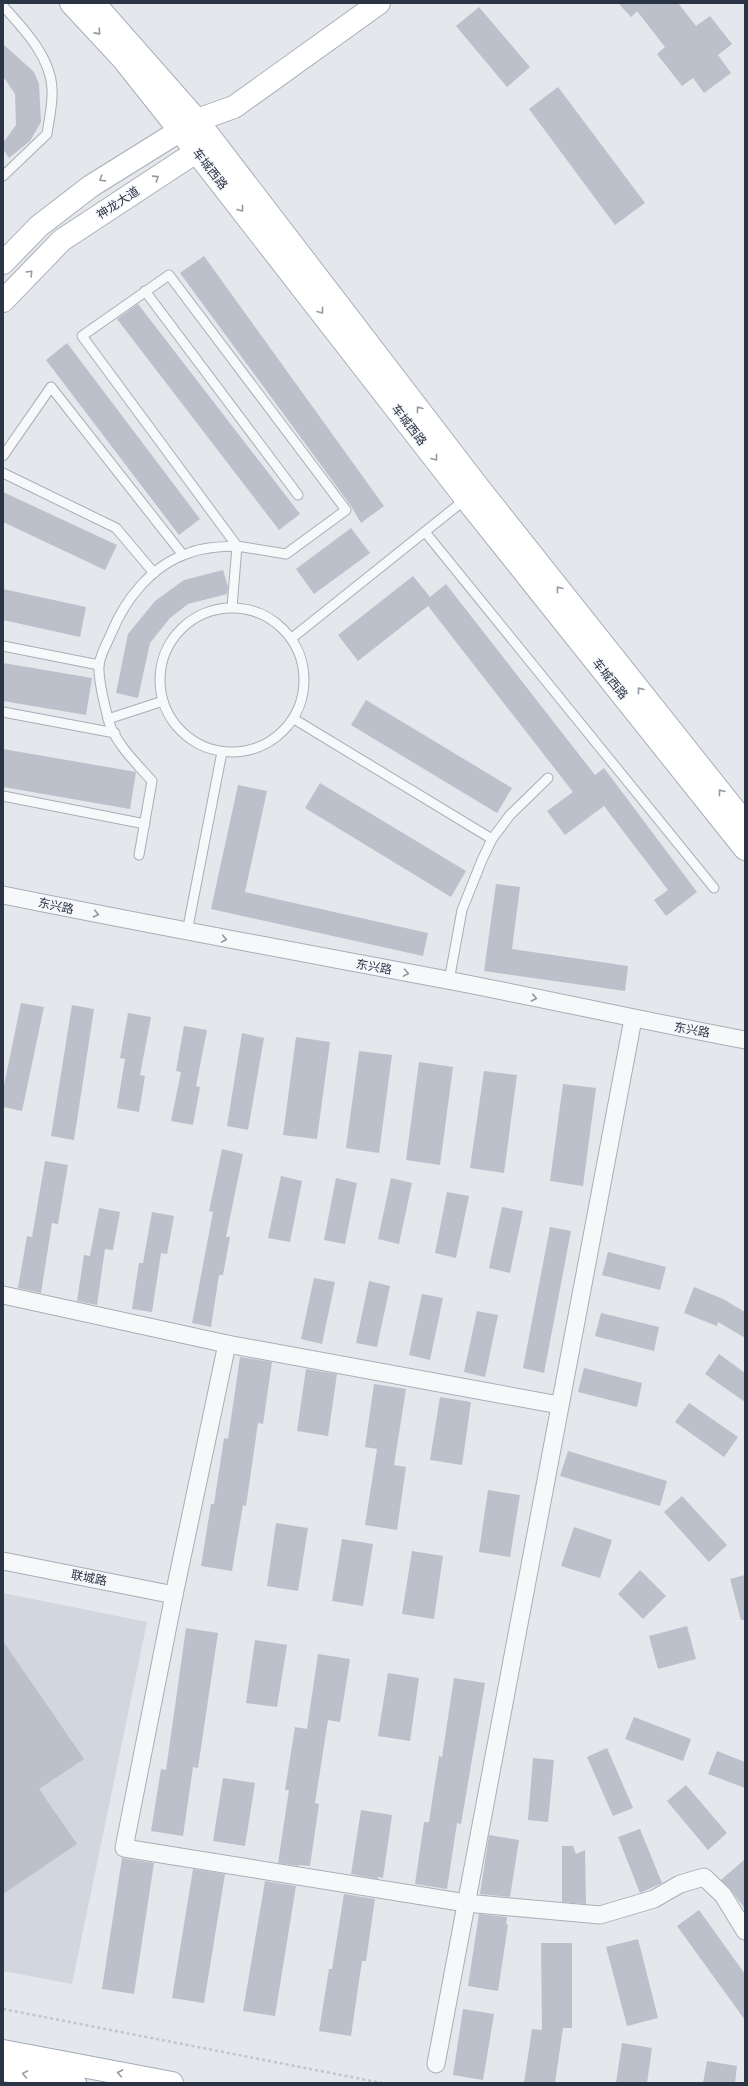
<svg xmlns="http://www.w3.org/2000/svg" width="748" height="2086" viewBox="0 0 748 2086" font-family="Karla,'Noto Sans SC',sans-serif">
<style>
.built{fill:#d2d6de}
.building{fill:#bbc0ca}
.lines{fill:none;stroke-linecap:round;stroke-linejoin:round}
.lane-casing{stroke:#a9aeb7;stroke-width:11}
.street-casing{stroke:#a9aeb7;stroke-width:19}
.secondary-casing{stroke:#a9aeb7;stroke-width:24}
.primary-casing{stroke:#a3abb8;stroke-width:24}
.highway-casing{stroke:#8b94a3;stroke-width:24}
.path{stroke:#c2c5cb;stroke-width:2.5;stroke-dasharray:3 3;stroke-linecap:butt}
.lane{stroke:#f7f8fa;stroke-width:9}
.street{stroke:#f7f8fa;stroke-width:17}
.secondary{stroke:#fff;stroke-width:22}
.primary{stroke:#fff;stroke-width:22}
.highway{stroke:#fff;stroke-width:22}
.oneway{stroke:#959aa2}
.oneway2{stroke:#9196a0}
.labels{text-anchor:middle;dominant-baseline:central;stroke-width:3;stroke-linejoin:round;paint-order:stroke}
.street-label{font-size:12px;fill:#2b3445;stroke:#f4f6f9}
</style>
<rect width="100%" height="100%" fill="#e4e7ec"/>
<polygon class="built" points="3,1593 147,1622 72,1984 3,1971"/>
<g class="building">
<polygon points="618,3 678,3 696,26 710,16 732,44 718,55 731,73 704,93 693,78 682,86 657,54 665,47 637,11 631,17"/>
<polygon points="479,7 530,67 507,87 456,26"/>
<polygon points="3,44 34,72 39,84 41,122 30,141 9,158 3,149 3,143 16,125 15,94 3,76"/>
<polygon points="558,87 645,203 615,225 529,109"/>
<polygon points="204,256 384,506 361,523 351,506 180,273"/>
<polygon points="138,304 300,514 279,530 117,319"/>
<polygon points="67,343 200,519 179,535 46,360"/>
<polygon points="3,492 117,545 105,570 3,522"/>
<polygon points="351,528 370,553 314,594 296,569"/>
<polygon points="223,570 228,587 227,594 188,604 170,618 150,643 138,698 116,693 128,634 155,601 184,580"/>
<polygon points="413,576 430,597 446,584 595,775 604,768 697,892 666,916 654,900 668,890 604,806 565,835 547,811 573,792 428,606 358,661 338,635"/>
<polygon points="3,589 86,607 80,637 3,620"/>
<polygon points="3,663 92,678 86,715 3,701"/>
<polygon points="366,700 512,788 497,813 351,725"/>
<polygon points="3,749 136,772 130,809 3,787"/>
<polygon points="320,783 466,871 451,897 305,808"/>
<polygon points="238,785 267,791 245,892 428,933 423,956 211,909"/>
<polygon points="496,884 520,887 512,949 628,966 625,991 484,971"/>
<polygon points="21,1003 44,1007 22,1111 3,1107 3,1090"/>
<polygon points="72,1005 94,1009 74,1140 51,1136"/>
<polygon points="128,1013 151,1017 140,1075 145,1076 139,1112 117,1108 125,1059 120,1058"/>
<polygon points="184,1026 207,1030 196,1086 200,1087 193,1125 171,1121 181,1072 176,1071"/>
<polygon points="242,1033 264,1038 248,1130 227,1126"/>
<polygon points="296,1037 330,1042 317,1139 283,1135"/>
<polygon points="359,1051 392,1055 379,1153 346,1148"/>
<polygon points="419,1062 453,1067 440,1165 406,1160"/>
<polygon points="484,1071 517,1075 504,1173 470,1168"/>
<polygon points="563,1084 596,1088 583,1186 550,1181"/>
<polygon points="222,1149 243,1154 226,1237 230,1237 223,1275 219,1275 211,1327 192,1323 213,1212 209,1211"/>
<polygon points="45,1161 68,1165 58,1224 52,1223 41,1293 18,1288 27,1236 32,1237"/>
<polygon points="281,1176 302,1181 290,1242 268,1238"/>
<polygon points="336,1178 357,1183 345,1244 324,1240"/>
<polygon points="391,1178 412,1183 399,1244 378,1239"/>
<polygon points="447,1192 469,1196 456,1258 435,1253"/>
<polygon points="502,1207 523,1211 510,1273 489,1268"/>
<polygon points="99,1208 120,1212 113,1250 105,1249 97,1305 77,1301 84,1255 90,1256"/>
<polygon points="152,1212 174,1216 167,1254 161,1253 152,1312 132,1309 139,1263 143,1263"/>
<polygon points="550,1227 571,1231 544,1373 523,1368"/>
<polygon points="608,1252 666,1267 660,1290 602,1275"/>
<polygon points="314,1278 335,1282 322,1344 301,1339"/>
<polygon points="369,1281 390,1286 377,1347 356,1343"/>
<polygon points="694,1287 723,1299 745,1312 745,1338 718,1322 717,1326 684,1313"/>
<polygon points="422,1294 443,1298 430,1360 409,1355"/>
<polygon points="477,1311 498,1315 485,1377 464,1372"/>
<polygon points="601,1313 659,1327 654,1351 595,1336"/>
<polygon points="719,1354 745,1373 745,1402 705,1374"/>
<polygon points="240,1357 272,1362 263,1424 258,1423 246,1506 243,1505 232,1571 201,1566 211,1504 214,1504 224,1438 228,1439"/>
<polygon points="584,1368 642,1383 637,1407 578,1392"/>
<polygon points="306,1369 337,1374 328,1436 297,1431"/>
<polygon points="374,1384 406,1389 394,1465 406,1467 397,1530 365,1525 377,1449 365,1447"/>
<polygon points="440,1397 471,1402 462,1465 430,1460"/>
<polygon points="689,1403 738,1437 724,1457 675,1422"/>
<polygon points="568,1451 667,1481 660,1506 560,1476"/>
<polygon points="488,1490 520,1495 510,1557 479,1552"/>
<polygon points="682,1496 727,1545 709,1562 664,1512"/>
<polygon points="276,1523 308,1528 298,1591 267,1586"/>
<polygon points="574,1527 612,1540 600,1578 561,1566"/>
<polygon points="342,1539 373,1544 363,1606 332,1601"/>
<polygon points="412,1551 443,1556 434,1619 402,1614"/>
<polygon points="640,1570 666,1596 643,1619 618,1594"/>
<polygon points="745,1575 745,1620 741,1620 730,1579"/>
<polygon points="687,1626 696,1659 658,1669 649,1636"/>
<polygon points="186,1628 218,1633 198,1768 193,1767 183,1836 151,1831 161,1769 166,1770"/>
<polygon points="255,1640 287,1645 277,1707 246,1703"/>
<polygon points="3,1641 84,1759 39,1789 77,1844 3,1894"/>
<polygon points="318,1654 350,1659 340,1722 328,1720 315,1803 319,1804 310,1866 299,1865 299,1866 278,1863 289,1790 285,1790 295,1727 307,1729"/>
<polygon points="388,1673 419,1678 410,1741 378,1736"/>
<polygon points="454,1678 485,1683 461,1824 457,1823 447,1889 415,1884 424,1822 429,1822 439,1756 442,1757"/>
<polygon points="634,1717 691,1739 683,1761 625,1739"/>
<polygon points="607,1748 633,1808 613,1816 587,1757"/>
<polygon points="717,1751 745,1762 745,1788 708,1774"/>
<polygon points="533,1758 554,1760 548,1822 528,1820"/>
<polygon points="223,1778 255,1783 245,1846 213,1841"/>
<polygon points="686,1785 727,1833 708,1850 667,1801"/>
<polygon points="361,1810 392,1815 383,1878 378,1877 378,1879 351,1874"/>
<polygon points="640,1829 662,1883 640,1893 618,1837"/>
<polygon points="489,1835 519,1840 510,1897 480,1894"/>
<polygon points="562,1846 573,1846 576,1854 585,1850 586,1904 562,1902"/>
<polygon points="122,1858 154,1863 134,1994 102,1989"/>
<polygon points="745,1859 745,1909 731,1890 721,1880"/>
<polygon points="193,1869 225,1874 204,2003 172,1998"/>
<polygon points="265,1881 296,1886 275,2016 243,2011"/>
<polygon points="344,1894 375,1899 366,1961 362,1961 351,2036 319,2031 329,1969 332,1969"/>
<polygon points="699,1910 745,1974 745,2020 677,1926"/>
<polygon points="479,1914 507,1917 506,1924 508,1925 498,1991 468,1986"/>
<polygon points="638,1939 658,2018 627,2026 606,1947"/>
<polygon points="541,1943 572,1943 572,2028 563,2028 555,2083 524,2083 532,2029 542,2030"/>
<polygon points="463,2009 494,2014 483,2080 453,2075"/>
<polygon points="622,2043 652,2048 647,2083 616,2083"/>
<polygon points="707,2061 737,2066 735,2083 703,2083"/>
</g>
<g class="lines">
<defs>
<g id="lane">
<path d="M3,6C23,28 51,57 52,89C53,103 49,120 47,134L3,176"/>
<polyline points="145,291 298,495"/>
<polyline points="3,456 51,387 183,555"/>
<polyline points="3,473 116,528 154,573"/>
<polyline points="425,532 714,888"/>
<polyline points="232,607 237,546 286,554 346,510 169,275 82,336 237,546"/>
<circle cx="232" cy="680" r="72"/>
<polyline points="292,638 467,498"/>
<polyline points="3,646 99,665"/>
<polyline points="3,712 115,733"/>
<polyline points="108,719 163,701"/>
<polyline points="294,719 492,839"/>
<polyline points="3,796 145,824"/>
<path d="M139,855L152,781C138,765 115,743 109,722C105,707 98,681 99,665C100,655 107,643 111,634C125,599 152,565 189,553C204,547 220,547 237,546"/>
<polyline points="187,932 222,752"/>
<polyline points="449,981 462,910 482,860 492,839 510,815 548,778"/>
</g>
<g id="street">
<path d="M3,895C151,925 299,952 447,980C546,999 645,1021 745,1040"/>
<polyline points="3,1295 227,1344 559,1405"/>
<polyline points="227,1344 174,1595 124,1848 466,1903 600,1915 654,1899 680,1884 704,1877 723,1895 745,1931"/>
<polyline points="3,1561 174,1595"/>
<polyline points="436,2064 633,1019"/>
</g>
<g id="secondary">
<polyline points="71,3 123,59 180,131 466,499 745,849"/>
<polyline points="94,3 197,120 479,488 745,823"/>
<polyline points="3,263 39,226 91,186 197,120 234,107 379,3"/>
<polyline points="3,301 62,240 208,144"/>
</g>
<polyline id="primary" points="3,2051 172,2083"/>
<polyline id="highway" points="3,2070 75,2083"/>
</defs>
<use href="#lane" class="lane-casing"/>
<use href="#street" class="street-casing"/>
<use href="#secondary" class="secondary-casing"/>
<use href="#primary" class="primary-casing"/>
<use href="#highway" class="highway-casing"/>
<polyline class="path" points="3,2009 382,2083"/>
<use href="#lane" class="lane"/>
<use href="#street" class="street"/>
<use href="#secondary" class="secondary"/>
<use href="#primary" class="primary"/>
<use href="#highway" class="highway"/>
</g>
<defs><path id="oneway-chevron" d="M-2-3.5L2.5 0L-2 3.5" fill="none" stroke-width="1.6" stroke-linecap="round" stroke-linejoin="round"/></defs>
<g class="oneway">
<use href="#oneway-chevron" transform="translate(98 32) rotate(48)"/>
<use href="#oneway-chevron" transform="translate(156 178) rotate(-33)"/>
<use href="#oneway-chevron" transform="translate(102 179) rotate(148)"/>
<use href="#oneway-chevron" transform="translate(241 209) rotate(52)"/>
<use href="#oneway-chevron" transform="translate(30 273) rotate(-46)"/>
<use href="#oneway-chevron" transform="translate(321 311) rotate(52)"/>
<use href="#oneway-chevron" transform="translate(419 409) rotate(-128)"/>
<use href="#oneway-chevron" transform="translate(435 458) rotate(52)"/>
<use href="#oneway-chevron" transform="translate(559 589) rotate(-128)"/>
<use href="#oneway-chevron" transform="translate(640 690) rotate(-128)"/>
<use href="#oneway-chevron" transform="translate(721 792) rotate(-128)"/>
<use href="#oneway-chevron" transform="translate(120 2073) rotate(-169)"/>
<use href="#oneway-chevron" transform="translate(25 2074) rotate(-170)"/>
</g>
<g class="oneway2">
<use href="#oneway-chevron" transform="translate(96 914) rotate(12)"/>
<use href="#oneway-chevron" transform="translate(224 939) rotate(10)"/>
<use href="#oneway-chevron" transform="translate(406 973) rotate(10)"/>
<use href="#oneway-chevron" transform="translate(534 998) rotate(12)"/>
</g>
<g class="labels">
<g class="street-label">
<text transform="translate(210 169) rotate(52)">车城西路</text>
<text transform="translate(118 203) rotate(-33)">神龙大道</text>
<text transform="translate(409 425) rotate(52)">车城西路</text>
<text transform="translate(610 679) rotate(51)">车城西路</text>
<text transform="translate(56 906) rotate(12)">东兴路</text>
<text transform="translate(374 967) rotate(10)">东兴路</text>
<text transform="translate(692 1030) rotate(10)">东兴路</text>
<text transform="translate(89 1578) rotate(11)">联城路</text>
</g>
</g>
<rect width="748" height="2086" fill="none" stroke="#2b3445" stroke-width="8"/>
</svg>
